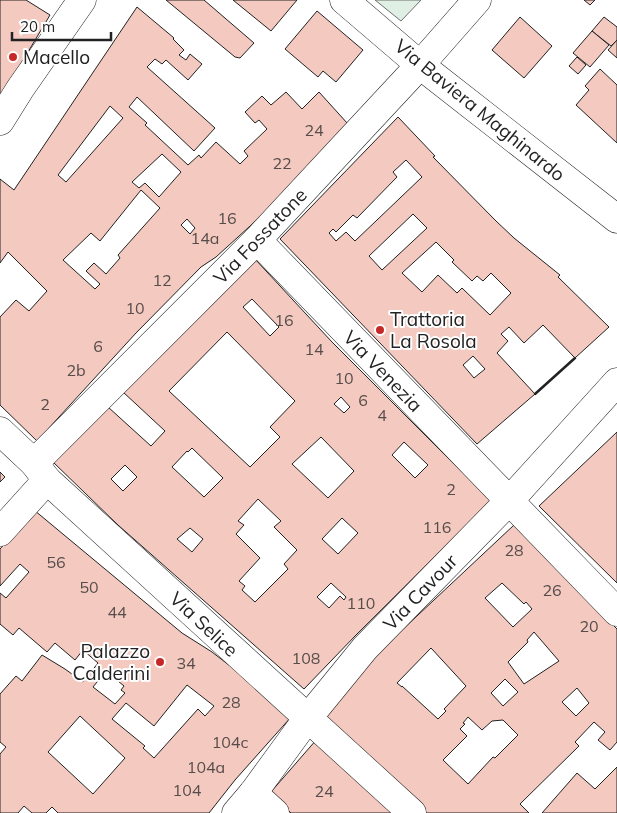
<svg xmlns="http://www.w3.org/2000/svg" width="617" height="813" viewBox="0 0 617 813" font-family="Mulish,sans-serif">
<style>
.green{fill:#e0efe3;stroke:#6f6f6f}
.building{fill:#f3c9c0;stroke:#222;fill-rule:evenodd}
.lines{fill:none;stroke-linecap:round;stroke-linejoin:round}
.minor-casing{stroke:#222;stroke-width:29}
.minor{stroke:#fff;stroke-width:28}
.wall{stroke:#222;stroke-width:2.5}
.poi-dot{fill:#c62828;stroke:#fff;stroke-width:2}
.labels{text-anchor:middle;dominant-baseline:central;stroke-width:4;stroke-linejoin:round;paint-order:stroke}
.number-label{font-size:16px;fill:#564c4a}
.poi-label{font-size:19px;fill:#222;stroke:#fff;text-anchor:start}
.street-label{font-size:19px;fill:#222;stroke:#fff}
</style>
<rect width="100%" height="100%" fill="#fff"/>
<polygon class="green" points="375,0 421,0 401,21"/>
<g class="building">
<polygon points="0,0 26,0 50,15 0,99"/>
<polygon points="166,0 204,0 254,43 240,58 235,57"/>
<polygon points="233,0 297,0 271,31"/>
<polygon points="584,0 595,0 590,5"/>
<path d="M137,7L174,38L173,39L184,50L179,55L186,60L190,54L202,64L188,80L166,60L162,64L155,59L147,67L215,128L194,151L137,97L129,107L147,123L145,125L188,165L199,155L201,158L216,142L240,164L248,156L244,151L267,129L259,120L255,123L245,112L262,96L271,105L286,92L302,109L319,92L348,124L260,217L216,257L201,267L136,333L37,441L0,405V317L16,300L29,311L47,291L8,252L0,263V179L14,190ZM110,106L123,118L66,182L58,175ZM162,154L181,172L159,197L145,183L139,188L132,182ZM141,190L160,208L118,255L120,258L106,274L94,263L86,271L100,284L95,289L63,260L91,233L100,241ZM187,219L195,228L190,234L181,225Z"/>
<polygon points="317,11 363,50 336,82 323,71 318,77 285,49"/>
<polygon points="520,17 552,46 524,78 492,50"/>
<polygon points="604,17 617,27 617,40 611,46 592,31"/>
<polygon points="592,31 609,45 590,67 573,53"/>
<polygon points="617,40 617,58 608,50"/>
<polygon points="577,57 586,65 578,74 569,66"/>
<polygon points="600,69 617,85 617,143 576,105 589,90 585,86"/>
<path d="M398,117L435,156L433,157L496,221L514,238L560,275L558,277L609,327L575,358L543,325L524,343L509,327L501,334L508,341L497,353L535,394L477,444L280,239ZM406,160L422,177L355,241L346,232L336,241L329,233L333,229L336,232L353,215L357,218L397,177L393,172ZM413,214L427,228L382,270L369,256ZM436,242L454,260L452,262L472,281L477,276L483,281L491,273L511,293L490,315L462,288L457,293L438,275L422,292L402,273ZM473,356L485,369L474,378L463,365Z"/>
<path d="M254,258L332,342L491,501L356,635L304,689L118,525L53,462L108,407L151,446L165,431L123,392ZM252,299L279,327L270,336L243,307ZM227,332L295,401L270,427L280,437L250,467L169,391ZM341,397L350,407L344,413L334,404ZM321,437L354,471L328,498L292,464ZM404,442L428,465L415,478L392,455ZM192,448L223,478L204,497L172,467L187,451L188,452ZM125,465L137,477L123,491L111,479ZM258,499L281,521L274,527L297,550L284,564L288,569L255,602L242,590L245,586L239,581L260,558L236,534L244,525L238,521ZM342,518L358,533L338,554L322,539ZM190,528L203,539L192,552L177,539ZM331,583L346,597L344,600L340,596L329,608L317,597Z"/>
<polygon points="617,432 617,583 539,506"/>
<polygon points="0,472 5,477 0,482"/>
<path d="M34,510L182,633L212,652L256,686L292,716L235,780L209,813H58L52,807L46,813H32L24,806L18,813H0V754L6,747L0,742V694L16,676L22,681L42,655L65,669L83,682L98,663L83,650L75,660L55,643L47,652L19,628L13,635L0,624V593L6,598L29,572L20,564L0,586V549ZM106,671L124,686L121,690L125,693L115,704L93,687ZM187,685L214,706L205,716L198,709L154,758L143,748L145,746L112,719L126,703L154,726ZM80,716L125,758L93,794L48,752Z"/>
<path d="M514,525L617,629V742L610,750L598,740L605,732L594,722L575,742L579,746L520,804L529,813H421L318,719L370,660ZM502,583L524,604L526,602L532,609L513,627L485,598ZM534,632L559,661L524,684L508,662L528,642L527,640ZM431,648L466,686L444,709L446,711L438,719L402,686V687L397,683ZM505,679L518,692L503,706L491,693ZM577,688L589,703L576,716L562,702ZM468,717L482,730L492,721L503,720L518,735L495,758L493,757L468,784L443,760L467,736L460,729L465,724L463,723Z"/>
<polygon points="317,739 402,813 291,813 270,793"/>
<polygon points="617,767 617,813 542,813 577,773 595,789"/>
</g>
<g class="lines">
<defs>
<g id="minor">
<polyline points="344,0 420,65 617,219"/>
<polyline points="0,121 20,89 82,0"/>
<polyline points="257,240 617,612"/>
<polyline points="0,431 34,463 47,480 412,813"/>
<polyline points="34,463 257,240 420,65 477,0"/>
<polyline points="0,532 47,480"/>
<polyline points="253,793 275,813"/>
<polyline points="236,813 253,793 307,719 365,648 509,501 617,382"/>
</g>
</defs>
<use href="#minor" class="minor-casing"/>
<use href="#minor" class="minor"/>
<polyline class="wall" points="535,394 575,358"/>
</g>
<g class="poi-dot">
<circle cx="13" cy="57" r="5"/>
<circle cx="380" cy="330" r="5"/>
<circle cx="160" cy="662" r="5"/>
</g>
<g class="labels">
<g class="number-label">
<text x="314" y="130">24</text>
<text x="282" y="163">22</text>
<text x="227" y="218">16</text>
<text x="205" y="238">14a</text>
<text x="162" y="280">12</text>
<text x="135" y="308">10</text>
<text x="284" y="320">16</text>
<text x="98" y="346">6</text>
<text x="314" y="349">14</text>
<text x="76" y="370">2b</text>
<text x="344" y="378">10</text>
<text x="363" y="400">6</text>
<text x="45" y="404">2</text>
<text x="382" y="415">4</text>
<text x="451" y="489">2</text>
<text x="437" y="527">116</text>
<text x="514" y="550">28</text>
<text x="56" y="562">56</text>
<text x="89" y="587">50</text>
<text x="552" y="590">26</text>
<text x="361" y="603">110</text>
<text x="117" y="612">44</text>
<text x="589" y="626">20</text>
<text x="306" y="658">108</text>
<text x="186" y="663">34</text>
<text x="231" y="702">28</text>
<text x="230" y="742">104c</text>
<text x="206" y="767">104a</text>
<text x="187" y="790">104</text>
<text x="324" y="791">24</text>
</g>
<g class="poi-label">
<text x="23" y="57">Macello</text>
<text x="390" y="319">Trattoria<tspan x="390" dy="22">La Rosola</tspan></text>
<text x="150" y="651" text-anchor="end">Palazzo<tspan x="150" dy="22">Calderini</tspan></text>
</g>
<g class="street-label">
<text transform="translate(480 110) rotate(39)">Via Baviera Maghinardo</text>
<text transform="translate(260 236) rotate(-46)">Via Fossatone</text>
<text transform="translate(383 371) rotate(46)">Via Venezia</text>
<text transform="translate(420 592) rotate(-46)">Via Cavour</text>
<text transform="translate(204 624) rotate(43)">Via Selice</text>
</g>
</g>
<path d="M12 32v8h99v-8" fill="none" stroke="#222222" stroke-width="2.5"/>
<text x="20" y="32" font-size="15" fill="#222222" stroke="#ffffff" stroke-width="4" paint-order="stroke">20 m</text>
</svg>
